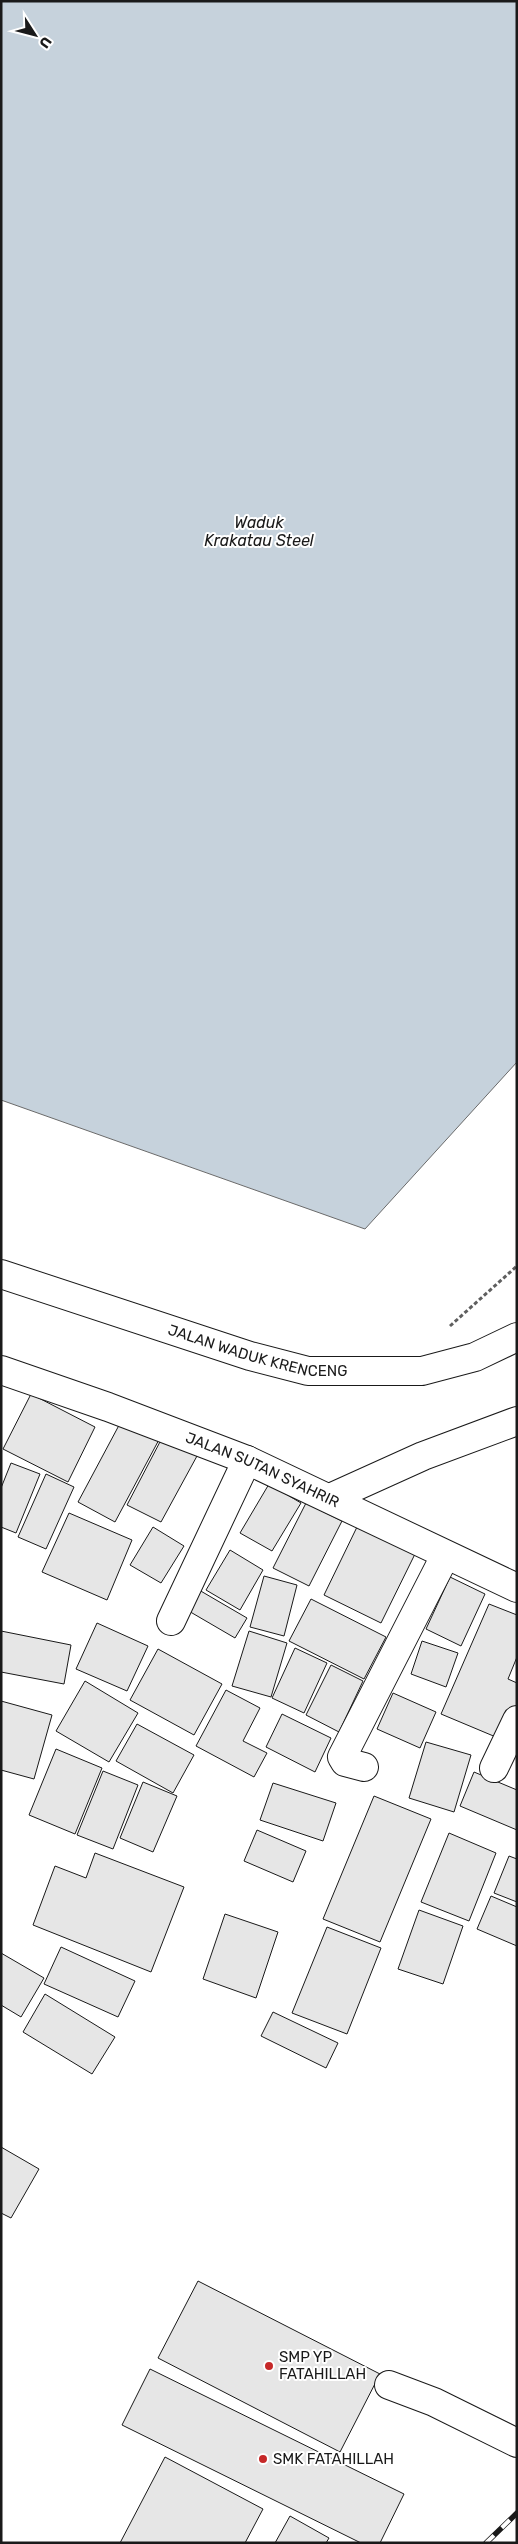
<svg xmlns="http://www.w3.org/2000/svg" width="518" height="2544" viewBox="0 0 518 2544" font-family="Rubik,sans-serif">
<style>
.water{fill:#c6d2dc;stroke:#6a6a6a}
.building{fill:#e6e6e6;stroke:#1a1a1a}
.lines{fill:none;stroke-linecap:round;stroke-linejoin:round}
.minor-casing{stroke:#1a1a1a;stroke-width:30}
.tertiary-casing{stroke:#1a1a1a;stroke-width:30}
.path{stroke:#5f5f5f;stroke-width:3;stroke-dasharray:4 2.5;stroke-linecap:butt}
.minor{stroke:#fff;stroke-width:28}
.tertiary{stroke:#fff;stroke-width:28}
.rail-casing{stroke:#1a1a1a;stroke-width:5.5}
.rail{stroke:#fff;stroke-width:4;stroke-dasharray:11;stroke-linecap:butt}
.poi-dot{fill:#c62828;stroke:#fff;stroke-width:2}
.labels{text-anchor:middle;dominant-baseline:central;stroke-width:4;stroke-linejoin:round;paint-order:stroke}
.street-label{font-size:15px;fill:#1a1a1a;stroke:#fff}
.poi-label{font-size:15px;fill:#1a1a1a;stroke:#fff;text-anchor:start}
.water-label{font-size:16px;font-style:italic;fill:#1a1a1a;stroke:#fff}
</style>
<rect width="100%" height="100%" fill="#fff"/>
<polygon class="water" points="1,1 517,1 517,1062 365,1229 1,1100"/>
<g class="building">
<polygon points="31,1394 95,1427 68,1482 3,1449"/>
<polygon points="125,1414 162,1434 115,1522 78,1502"/>
<polygon points="162,1438 197,1456 161,1522 127,1505"/>
<polygon points="11,1463 40,1474 16,1533 1,1527 1,1488"/>
<polygon points="46,1474 74,1487 46,1549 18,1537"/>
<polygon points="269,1484 301,1503 272,1551 240,1533"/>
<polygon points="306,1503 342,1521 309,1586 273,1568"/>
<polygon points="69,1513 132,1540 107,1600 42,1572"/>
<polygon points="153,1527 184,1546 161,1583 130,1565"/>
<polygon points="357,1527 415,1554 381,1623 324,1595"/>
<polygon points="230,1550 263,1570 240,1610 206,1590"/>
<polygon points="264,1576 297,1585 284,1636 250,1627"/>
<polygon points="450,1577 485,1594 461,1646 426,1629"/>
<polygon points="199,1590 247,1618 235,1638 187,1610"/>
<polygon points="311,1599 386,1637 364,1679 289,1641"/>
<polygon points="489,1604 517,1615 517,1657 508,1679 517,1683 517,1707 503,1740 441,1714"/>
<polygon points="97,1623 148,1646 127,1691 76,1669"/>
<polygon points="1,1631 71,1645 64,1684 1,1672"/>
<polygon points="249,1631 287,1643 271,1697 232,1686"/>
<polygon points="422,1641 458,1653 446,1687 411,1674"/>
<polygon points="295,1648 327,1663 304,1713 272,1698"/>
<polygon points="158,1649 222,1684 194,1735 130,1700"/>
<polygon points="331,1665 363,1681 339,1732 306,1715"/>
<polygon points="85,1681 138,1713 109,1762 56,1731"/>
<polygon points="226,1690 260,1708 243,1741 267,1753 254,1777 196,1746"/>
<polygon points="393,1693 436,1712 420,1748 377,1729"/>
<polygon points="1,1701 52,1715 34,1779 1,1770"/>
<polygon points="282,1714 331,1738 315,1772 266,1747"/>
<polygon points="137,1724 194,1755 173,1793 116,1761"/>
<polygon points="426,1742 471,1755 454,1812 409,1798"/>
<polygon points="56,1749 102,1768 75,1834 29,1815"/>
<polygon points="103,1771 138,1785 113,1849 77,1835"/>
<polygon points="474,1772 517,1790 517,1830 460,1806"/>
<polygon points="143,1782 177,1796 153,1852 120,1838"/>
<polygon points="273,1783 336,1803 323,1841 260,1820"/>
<polygon points="374,1796 431,1819 380,1942 323,1919"/>
<polygon points="257,1830 306,1851 293,1882 244,1861"/>
<polygon points="449,1833 496,1853 469,1921 421,1902"/>
<polygon points="95,1853 184,1887 151,1972 33,1925 55,1866 86,1878"/>
<polygon points="509,1856 517,1859 517,1902 494,1893"/>
<polygon points="491,1896 517,1907 517,1946 477,1929"/>
<polygon points="419,1910 463,1926 443,1984 398,1969"/>
<polygon points="225,1914 278,1932 256,1998 203,1979"/>
<polygon points="327,1927 381,1948 347,2034 292,2013"/>
<polygon points="61,1947 135,1981 118,2017 44,1984"/>
<polygon points="1,1953 44,1978 21,2017 1,2005"/>
<polygon points="45,1994 115,2037 92,2074 23,2032"/>
<polygon points="273,2012 338,2043 326,2068 261,2036"/>
<polygon points="1,2147 39,2169 11,2218 1,2213"/>
<polygon points="198,2281 380,2374 340,2452 158,2358"/>
<polygon points="150,2369 404,2494 380,2543 361,2543 122,2425"/>
<polygon points="165,2457 263,2509 245,2543 120,2543"/>
<polygon points="290,2516 329,2538 326,2543 275,2543"/>
</g>
<g class="lines">
<defs>
<g id="minor">
<path id="s1" d="M1,1274L250,1356L308,1371H422L475,1357L517,1337"/>
<polyline points="330,1498 423,1456 517,1421"/>
<polyline points="171,1621 247,1460"/>
<polyline points="364,1767 345,1762 342,1757 445,1556"/>
<polyline points="494,1768 517,1720"/>
<polyline points="389,2385 434,2402 517,2443"/>
</g>
<g id="tertiary">
<path id="s2" d="M1,1370L108,1407L247,1460L517,1588"/>
</g>
</defs>
<use href="#minor" class="minor-casing"/>
<use href="#tertiary" class="tertiary-casing"/>
<polyline class="path" points="450,1326 517,1266"/>
<use href="#minor" class="minor"/>
<use href="#tertiary" class="tertiary"/>
<defs>
<polyline id="rail" points="486,2543 517,2513"/>
</defs>
<use href="#rail" class="rail-casing"/>
<use href="#rail" class="rail"/>
</g>
<g class="poi-dot">
<circle cx="269" cy="2366" r="5"/>
<circle cx="263" cy="2459" r="5"/>
</g>
<g class="labels">
<g class="street-label">
<text stroke="none"><textPath href="#s1" startOffset="269">JALAN WADUK KRENCENG</textPath></text>
<text stroke="none"><textPath href="#s2" startOffset="280">JALAN SUTAN SYAHRIR</textPath></text>
</g>
<g class="poi-label">
<text x="279" y="2357">SMP YP<tspan x="279" dy="17">FATAHILLAH</tspan></text>
<text x="273" y="2459">SMK FATAHILLAH</text>
</g>
<g class="water-label">
<text x="259" y="522">Waduk<tspan x="259" dy="18">Krakatau Steel</tspan></text>
</g>
</g>
<rect width="518" height="2544" fill="none" stroke="#1a1a1a" stroke-width="5"/>
<g transform="translate(35 35) rotate(126)" stroke="#ffffff" stroke-width="4" paint-order="stroke">
<path d="M0-4L9 19L0 12L-9 19Z" fill="#1a1a1a"/>
<text y="-8" font-size="14" font-weight="bold" text-anchor="middle" fill="#1a1a1a">U</text>
</g>
</svg>
